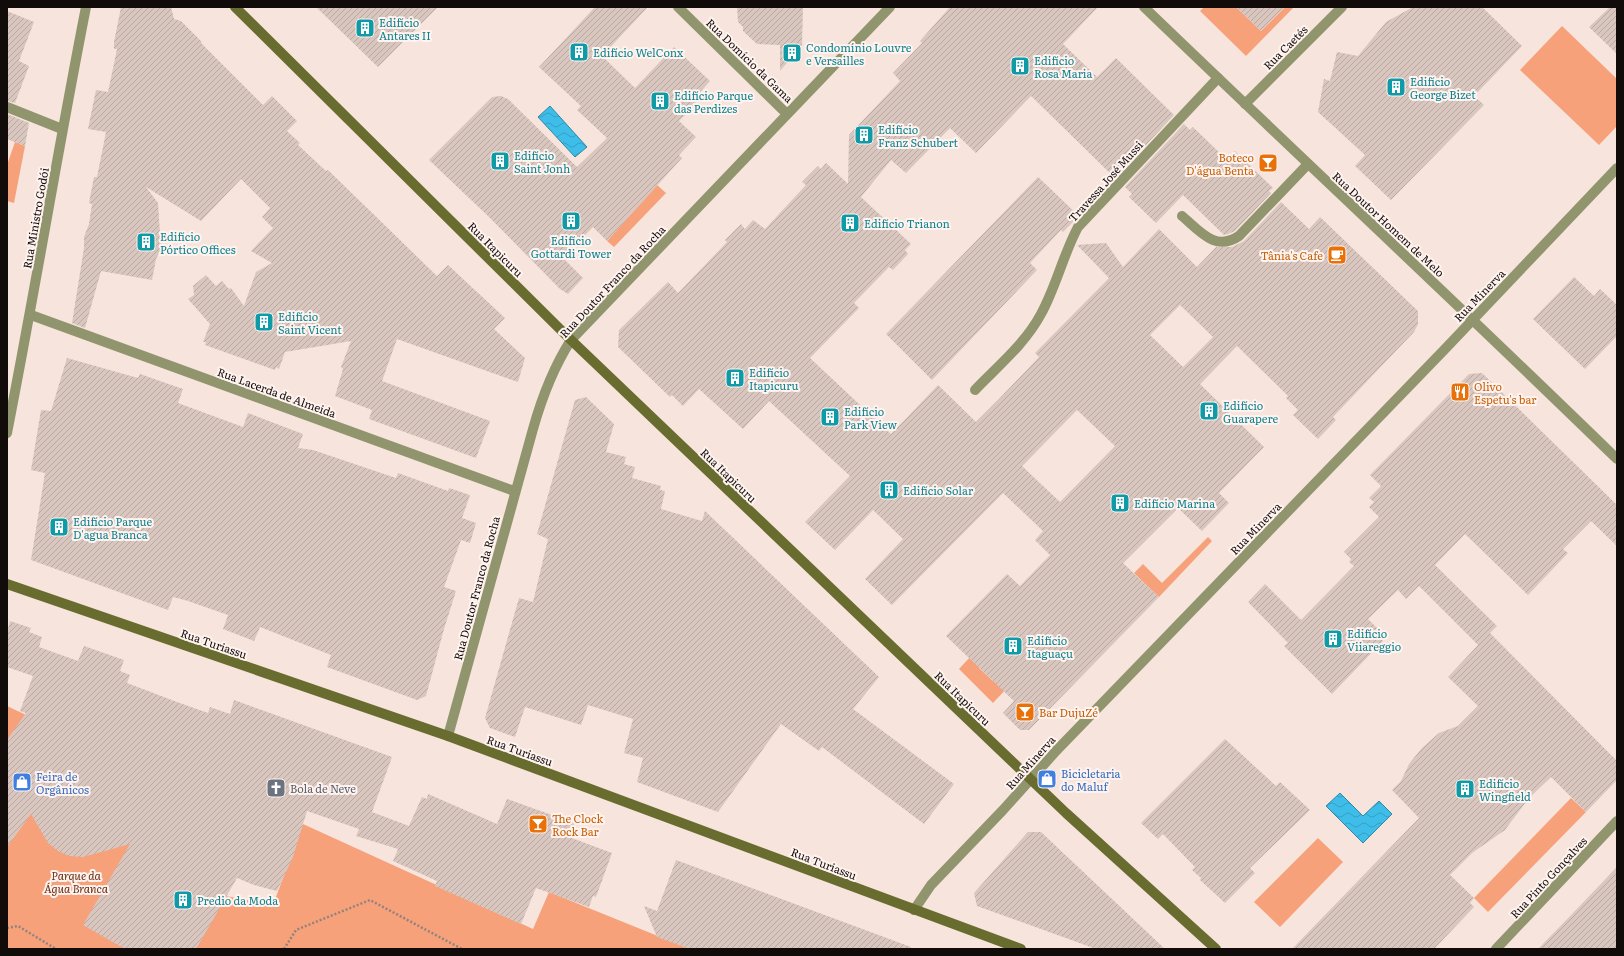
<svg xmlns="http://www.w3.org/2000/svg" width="1624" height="956" viewBox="0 0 1624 956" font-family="Literata,serif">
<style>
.green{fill:#f7a17b}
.water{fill:url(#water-waves);stroke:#3088a5}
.building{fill:url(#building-hatch);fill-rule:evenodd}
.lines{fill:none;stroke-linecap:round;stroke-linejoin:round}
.path{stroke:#90837d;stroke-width:2.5;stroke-dasharray:2 2;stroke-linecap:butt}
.street{stroke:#91956d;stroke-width:10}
.secondary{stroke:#696c2f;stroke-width:10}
.labels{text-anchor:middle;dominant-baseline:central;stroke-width:4;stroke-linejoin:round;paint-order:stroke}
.culture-label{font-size:11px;fill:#0d838f;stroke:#fff3ef;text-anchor:start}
.street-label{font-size:11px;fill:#110b09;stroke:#fff3ef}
.food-label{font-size:11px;fill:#c56008;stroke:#fff3ef;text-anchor:start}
.shop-label{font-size:11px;fill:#366cbe;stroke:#fff3ef;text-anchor:start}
.worship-label{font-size:11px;fill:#5b616d;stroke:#fff3ef;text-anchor:start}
.park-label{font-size:11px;font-style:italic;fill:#6a2f13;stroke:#fff3ef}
</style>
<defs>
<pattern id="water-waves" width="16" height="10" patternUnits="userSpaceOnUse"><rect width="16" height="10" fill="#3dbde8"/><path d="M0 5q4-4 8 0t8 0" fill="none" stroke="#35a1c6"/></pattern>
<pattern id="building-hatch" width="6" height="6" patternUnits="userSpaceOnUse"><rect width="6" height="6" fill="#d9c6bf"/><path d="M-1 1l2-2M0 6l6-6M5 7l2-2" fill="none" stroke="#b9a9a3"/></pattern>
</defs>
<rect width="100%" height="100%" fill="#f7e4dc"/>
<g class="green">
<polygon points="1204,7 1236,7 1261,31 1285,7 1294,7 1246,56 1200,11"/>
<polygon points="1562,26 1617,79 1617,126 1599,145 1520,70"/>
<polygon points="15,142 25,146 14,203 7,201 7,165"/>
<polygon points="657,185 666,193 614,247 607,241"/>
<polygon points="1208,537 1212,541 1159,597 1134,573 1143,564 1162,583"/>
<polygon points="972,655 980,661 979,668 993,681 1000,681 1007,688 993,703 959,669"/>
<polygon points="7,706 92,746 205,892 273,905 303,824 533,929 549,892 690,949 7,949"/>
<polygon points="1571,798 1586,812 1488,912 1474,898"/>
<polygon points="1318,838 1343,862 1280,927 1254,902"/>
</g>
<g class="water">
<polygon points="550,106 587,147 575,157 538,117"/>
<polygon points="1340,793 1363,816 1379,801 1392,814 1363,843 1326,806"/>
</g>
<g class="building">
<polygon points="121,7 171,7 174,19 181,21 202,42 201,43 263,105 272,96 297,121 287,131 300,143 298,145 326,171 328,170 437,276 448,265 505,318 494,329 525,358 518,382 397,339 382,381 490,421 476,458 369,419 372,410 335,396 343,369 341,367 351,341 285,352 279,369 276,367 275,370 205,345 206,342 203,342 210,324 188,299 194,295 193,286 206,275 216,286 222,281 229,289 231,288 244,306 256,272 272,263 251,251 273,228 262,217 270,208 241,179 201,221 146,187 158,203 161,249 156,259 152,280 101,271 85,328 72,323 84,248 84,237 89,224 92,204 89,203 94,177 97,177 106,132 88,129 96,90 108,92 117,49 114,49 114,42"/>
<polygon points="316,7 438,7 378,67"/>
<polygon points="595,7 648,7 602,56 635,88 674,47 710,81 694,99 696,104 679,121 696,137 679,155 682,158 607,241 593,227 563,258 583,278 568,294 560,289 489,217 429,160 492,97 501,96 508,99 577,167 607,138 577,110 581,106 539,67"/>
<polygon points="737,7 803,7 802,45 780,71 780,45 757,44 743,31 743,27 738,22"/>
<path d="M950,7H1098L1063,44L1097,77L1116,58L1174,115L1115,178L1031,96L976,153L950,128L906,173L891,160L861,197L911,244L905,250L908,254L893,270L889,267L854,303L859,308L810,358L891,434L938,385L976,422L999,399L1039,357L1035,353L1109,278L1077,245L1106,243L1123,267L1159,229L1197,267L1216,247H1232L1244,241L1281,202L1309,229L1320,217L1418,311V324L1414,332L1333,417L1336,420L1318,439L1293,415L1298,410L1286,398L1288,396L1237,346L1200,384L1264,447L1219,493L1229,503L1202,531L1178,508L1123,563L1159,597L1029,730H1020L1003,713L1014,701L946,636L1007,574L1020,586L1050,555L1035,540L1043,531L1003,493L892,605L865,579L903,539L873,510L835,550L805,522L850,476L769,401L743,429L699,389L683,406L672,395L670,397L618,347L619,330L668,282L678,293L727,242L725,240L741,224L745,229L753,220L765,229L806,185L802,182L818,166L821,169L826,163L848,184L849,135L900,81L893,73L922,43L920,41ZM1180,305L1213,337L1183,367L1150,335ZM1077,410L1115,446L1060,502L1022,466Z"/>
<polygon points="1236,7 1285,7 1261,31"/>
<polygon points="1413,7 1482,7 1522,46 1474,96 1484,105 1391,200 1355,166 1365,155 1318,112 1324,79 1330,81 1337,52 1358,56 1386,22"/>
<polygon points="1610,7 1617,7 1617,54 1589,27"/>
<polygon points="7,11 34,22 19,61 29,66 15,103 7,101"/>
<polygon points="7,114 29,123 25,146 7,139"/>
<polygon points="1184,124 1190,130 1193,127 1227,160 1235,151 1273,188 1269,191 1271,193 1235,231 1228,234 1224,235 1183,195 1156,223 1129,197 1132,194 1125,187"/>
<polygon points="1038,177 1079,216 1063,232 1061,230 1030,263 1037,270 932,380 886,334"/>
<polygon points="1574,277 1594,296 1600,289 1617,305 1617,336 1585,369 1533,319"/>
<polygon points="67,358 138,378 140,374 183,389 178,403 243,427 248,413 266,420 303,434 298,448 313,450 396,478 398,473 448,491 449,488 470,495 462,518 476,523 470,543 461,540 444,587 456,591 444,629 426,696 417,700 327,667 331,655 260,627 254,641 223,629 228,615 188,601 173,597 168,610 31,560 45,473 31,470 41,410 51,411"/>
<polygon points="1482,373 1617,505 1617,546 1591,521 1563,549 1568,553 1528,595 1465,534 1435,565 1497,626 1490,633 1617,761 1617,780 1586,812 1551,777 1529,798 1505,830 1472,853 1450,875 1474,898 1470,903 1474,907 1434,949 1292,949 1419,818 1392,790 1401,781 1409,764 1422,748 1439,733 1458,726 1478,706 1448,677 1478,645 1419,586 1406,599 1398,590 1368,619 1382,633 1379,636 1383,641 1332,694 1284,646 1288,643 1248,602 1265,584 1301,620 1354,566 1349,562 1351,559 1344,552 1379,517 1369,507 1374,502 1369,498 1381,486 1370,475 1469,374"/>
<polygon points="586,397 614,424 606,452 626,457 624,464 635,467 632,478 661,486 660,490 665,491 661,509 702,521 705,511 879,677 853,709 954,784 924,824 822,747 819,751 781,724 718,812 637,782 643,758 624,753 633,719 588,705 581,725 525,707 515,737 490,728 485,718 519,598 533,602 548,539 537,534 575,400"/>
<polygon points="10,621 31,628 29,632 42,637 39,647 78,661 84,646 124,660 120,671 130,675 127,683 177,702 208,713 210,707 230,714 234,700 392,757 372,812 409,826 422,797 427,799 428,794 497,824 507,799 574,823 569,837 612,853 596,897 593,896 589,907 536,888 521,924 435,886 437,881 393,861 398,849 356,836 359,829 307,811 293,857 277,891 254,885 237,878 196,949 125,949 83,925 130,844 83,857 69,856 58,851 48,843 31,814 7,847 7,740 26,713 20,711 33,676 7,667 7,634"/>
<polygon points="1225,739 1276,786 1280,782 1310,810 1250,868 1255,873 1225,903 1200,880 1201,878 1192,870 1195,867 1163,834 1158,839 1141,823"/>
<polygon points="1028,832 1041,832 1165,949 1096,949 977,906 974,893"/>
<polygon points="676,860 911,947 911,949 690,949 657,937 644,906 657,911"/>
<polygon points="1617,867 1617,949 1538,949 1574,912"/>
</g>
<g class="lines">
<g class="path">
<polyline points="7,928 18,926 56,949"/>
<polyline points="284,949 296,930 370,900 462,949"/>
</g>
<g class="street">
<polyline points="678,7 787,114"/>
<path d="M1144,7C1301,158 1461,307 1617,459"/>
<polyline points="1245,104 1342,7"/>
<polyline points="7,107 62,129"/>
<path d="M1182,216C1200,231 1215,252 1239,236L1308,164"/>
<polyline points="31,315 514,491"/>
<path d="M975,390C997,367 1025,344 1041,314C1056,287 1063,255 1078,227L1218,78"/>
<path d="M7,433C35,291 58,149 86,7"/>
<path d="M448,736L533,429C542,397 553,368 571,340L890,7"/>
<polyline points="914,910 931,885 1003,810 1056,751 1445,349 1617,168"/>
<polyline points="1496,949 1617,821"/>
</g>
<g class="secondary">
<polyline points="235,7 571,340 1066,813 1216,949"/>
<polyline points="7,584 448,736 1021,949"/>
</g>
</g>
<defs>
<symbol id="building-square" viewBox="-11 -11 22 22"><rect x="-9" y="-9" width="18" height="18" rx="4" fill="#0f9aa8" stroke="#fff3ef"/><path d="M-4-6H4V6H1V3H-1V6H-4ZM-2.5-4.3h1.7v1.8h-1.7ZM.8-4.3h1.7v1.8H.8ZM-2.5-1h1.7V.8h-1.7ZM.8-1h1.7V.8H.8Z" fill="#fff"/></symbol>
<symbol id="bar-square" viewBox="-11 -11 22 22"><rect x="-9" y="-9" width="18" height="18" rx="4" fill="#e8710a" stroke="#fff3ef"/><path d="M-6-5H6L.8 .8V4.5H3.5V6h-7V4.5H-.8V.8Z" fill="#fff"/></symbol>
<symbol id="cafe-square" viewBox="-11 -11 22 22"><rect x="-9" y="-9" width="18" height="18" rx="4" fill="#e8710a" stroke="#fff3ef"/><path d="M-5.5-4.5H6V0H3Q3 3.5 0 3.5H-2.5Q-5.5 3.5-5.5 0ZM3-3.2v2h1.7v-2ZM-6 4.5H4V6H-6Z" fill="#fff"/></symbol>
<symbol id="restaurant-square" viewBox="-11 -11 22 22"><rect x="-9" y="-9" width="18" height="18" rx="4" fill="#e8710a" stroke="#fff3ef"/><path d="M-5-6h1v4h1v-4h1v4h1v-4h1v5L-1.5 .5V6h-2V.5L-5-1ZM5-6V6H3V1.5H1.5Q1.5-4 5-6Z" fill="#fff"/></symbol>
<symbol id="shop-square" viewBox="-11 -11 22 22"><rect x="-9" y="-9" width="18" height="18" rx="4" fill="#3f7fe0" stroke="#fff3ef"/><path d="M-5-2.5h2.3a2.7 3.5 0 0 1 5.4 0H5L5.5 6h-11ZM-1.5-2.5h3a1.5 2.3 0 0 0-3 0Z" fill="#fff"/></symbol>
<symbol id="church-square" viewBox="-11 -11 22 22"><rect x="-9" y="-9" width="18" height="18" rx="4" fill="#6b7280" stroke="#fff3ef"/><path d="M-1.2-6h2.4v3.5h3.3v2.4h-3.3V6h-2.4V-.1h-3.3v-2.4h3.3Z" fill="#fff"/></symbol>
</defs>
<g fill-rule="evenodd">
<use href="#building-square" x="354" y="17" width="22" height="22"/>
<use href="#building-square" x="568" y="41" width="22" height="22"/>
<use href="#building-square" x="781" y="42" width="22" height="22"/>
<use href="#building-square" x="1009" y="55" width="22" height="22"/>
<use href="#building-square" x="1385" y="76" width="22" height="22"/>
<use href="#building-square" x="649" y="90" width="22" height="22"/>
<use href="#building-square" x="853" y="124" width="22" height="22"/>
<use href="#building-square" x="489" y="150" width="22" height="22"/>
<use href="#bar-square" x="1257" y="152" width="22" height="22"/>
<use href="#building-square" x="560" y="210" width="22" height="22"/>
<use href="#building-square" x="839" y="212" width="22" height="22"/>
<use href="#building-square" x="135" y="231" width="22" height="22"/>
<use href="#cafe-square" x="1326" y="244" width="22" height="22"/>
<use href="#building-square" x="253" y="311" width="22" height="22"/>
<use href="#building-square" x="724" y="367" width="22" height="22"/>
<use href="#restaurant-square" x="1449" y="381" width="22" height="22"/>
<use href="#building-square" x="1198" y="400" width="22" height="22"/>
<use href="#building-square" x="819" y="406" width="22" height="22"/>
<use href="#building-square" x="878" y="479" width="22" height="22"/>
<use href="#building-square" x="1109" y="492" width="22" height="22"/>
<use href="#building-square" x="48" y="516" width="22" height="22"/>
<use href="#building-square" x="1322" y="628" width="22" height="22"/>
<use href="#building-square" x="1002" y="635" width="22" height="22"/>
<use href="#bar-square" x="1014" y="701" width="22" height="22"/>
<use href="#shop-square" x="1036" y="768" width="22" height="22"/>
<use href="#shop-square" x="11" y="771" width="22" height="22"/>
<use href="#church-square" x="265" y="777" width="22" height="22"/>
<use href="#building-square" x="1454" y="778" width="22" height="22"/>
<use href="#bar-square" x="527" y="813" width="22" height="22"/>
<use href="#building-square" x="172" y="889" width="22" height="22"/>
</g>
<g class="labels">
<g class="culture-label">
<text x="379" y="22">Edifício<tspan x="379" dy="13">Antares II</tspan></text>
<text x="806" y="47">Condomínio Louvre<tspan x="806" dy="13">e Versailles</tspan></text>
<text x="593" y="52">Edifício WelConx</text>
<text x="1034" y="60">Edifício<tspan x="1034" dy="13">Rosa Maria</tspan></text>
<text x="1410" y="81">Edifício<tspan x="1410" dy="13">George Bizet</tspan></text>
<text x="674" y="95">Edifício Parque<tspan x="674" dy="13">das Perdizes</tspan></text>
<text x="878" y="129">Edifício<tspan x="878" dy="13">Franz Schubert</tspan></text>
<text x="514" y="155">Edifício<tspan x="514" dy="13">Saint Jonh</tspan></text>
<text x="864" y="223">Edifício Trianon</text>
<text x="160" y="236">Edifício<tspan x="160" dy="13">Pórtico Offices</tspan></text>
<text x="571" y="240" text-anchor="middle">Edifício<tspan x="571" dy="13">Gottardi Tower</tspan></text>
<text x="278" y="316">Edifício<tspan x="278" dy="13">Saint Vicent</tspan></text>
<text x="749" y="372">Edifício<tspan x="749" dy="13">Itapicuru</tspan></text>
<text x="1223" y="405">Edifício<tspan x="1223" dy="13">Guarapere</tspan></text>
<text x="844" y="411">Edifício<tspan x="844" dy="13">Park View</tspan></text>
<text x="903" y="490">Edifício Solar</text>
<text x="1134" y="503">Edifício Marina</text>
<text x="73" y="521">Edifício Parque<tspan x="73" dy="13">D'agua Branca</tspan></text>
<text x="1347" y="633">Edifício<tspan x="1347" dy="13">Viiareggio</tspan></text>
<text x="1027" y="640">Edifício<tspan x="1027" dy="13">Itaguaçu</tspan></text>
<text x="1479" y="783">Edifício<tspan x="1479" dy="13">Wingfield</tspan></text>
<text x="197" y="900">Predio da Moda</text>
</g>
<g class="street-label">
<text transform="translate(1285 47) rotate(-45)">Rua Caetés</text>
<text transform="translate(750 60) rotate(44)">Rua Domício da Gama</text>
<text transform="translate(1105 181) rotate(-48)">Travessa José Mussi</text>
<text transform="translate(35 218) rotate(-80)">Rua Ministro Godói</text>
<text transform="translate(1389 224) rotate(43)">Rua Doutor Homem de Melo</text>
<text transform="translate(496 249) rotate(45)">Rua Itapicuru</text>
<text transform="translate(612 281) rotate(-47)">Rua Doutor Franco da Rocha</text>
<text transform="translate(1479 295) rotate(-46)">Rua Minerva</text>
<text transform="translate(277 392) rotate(20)">Rua Lacerda de Almeida</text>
<text transform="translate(729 475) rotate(44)">Rua Itapicuru</text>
<text transform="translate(1255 528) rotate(-46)">Rua Minerva</text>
<text transform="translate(476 588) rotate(-75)">Rua Doutor Franco da Rocha</text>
<text transform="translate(214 643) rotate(19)">Rua Turiassu</text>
<text transform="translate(963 698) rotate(44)">Rua Itapicuru</text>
<text transform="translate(520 750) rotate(20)">Rua Turiassu</text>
<text transform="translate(1030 762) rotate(-48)">Rua Minerva</text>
<text transform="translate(824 863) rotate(21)">Rua Turiassu</text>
<text transform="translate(1548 877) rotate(-47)">Rua Pinto Gonçalves</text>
</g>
<g class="food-label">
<text x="1254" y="157" text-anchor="end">Boteco<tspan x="1254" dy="13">D'água Benta</tspan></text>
<text x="1323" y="255" text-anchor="end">Tânia's Cafe</text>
<text x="1474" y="386">Olivo<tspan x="1474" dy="13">Espetu's bar</tspan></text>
<text x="1039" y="712">Bar DujuZé</text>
<text x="552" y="818">The Clock<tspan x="552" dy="13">Rock Bar</tspan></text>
</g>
<g class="shop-label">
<text x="1061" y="773">Bicicletaria<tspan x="1061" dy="13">do Maluf</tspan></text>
<text x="36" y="776">Feira de<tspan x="36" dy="13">Orgânicos</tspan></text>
</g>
<g class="worship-label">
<text x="290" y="788">Bola de Neve</text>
</g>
<g class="park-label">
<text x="76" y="875">Parque da<tspan x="76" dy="13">Água Branca</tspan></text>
</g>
</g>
<rect width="1624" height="956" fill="none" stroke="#110b09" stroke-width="16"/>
</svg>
